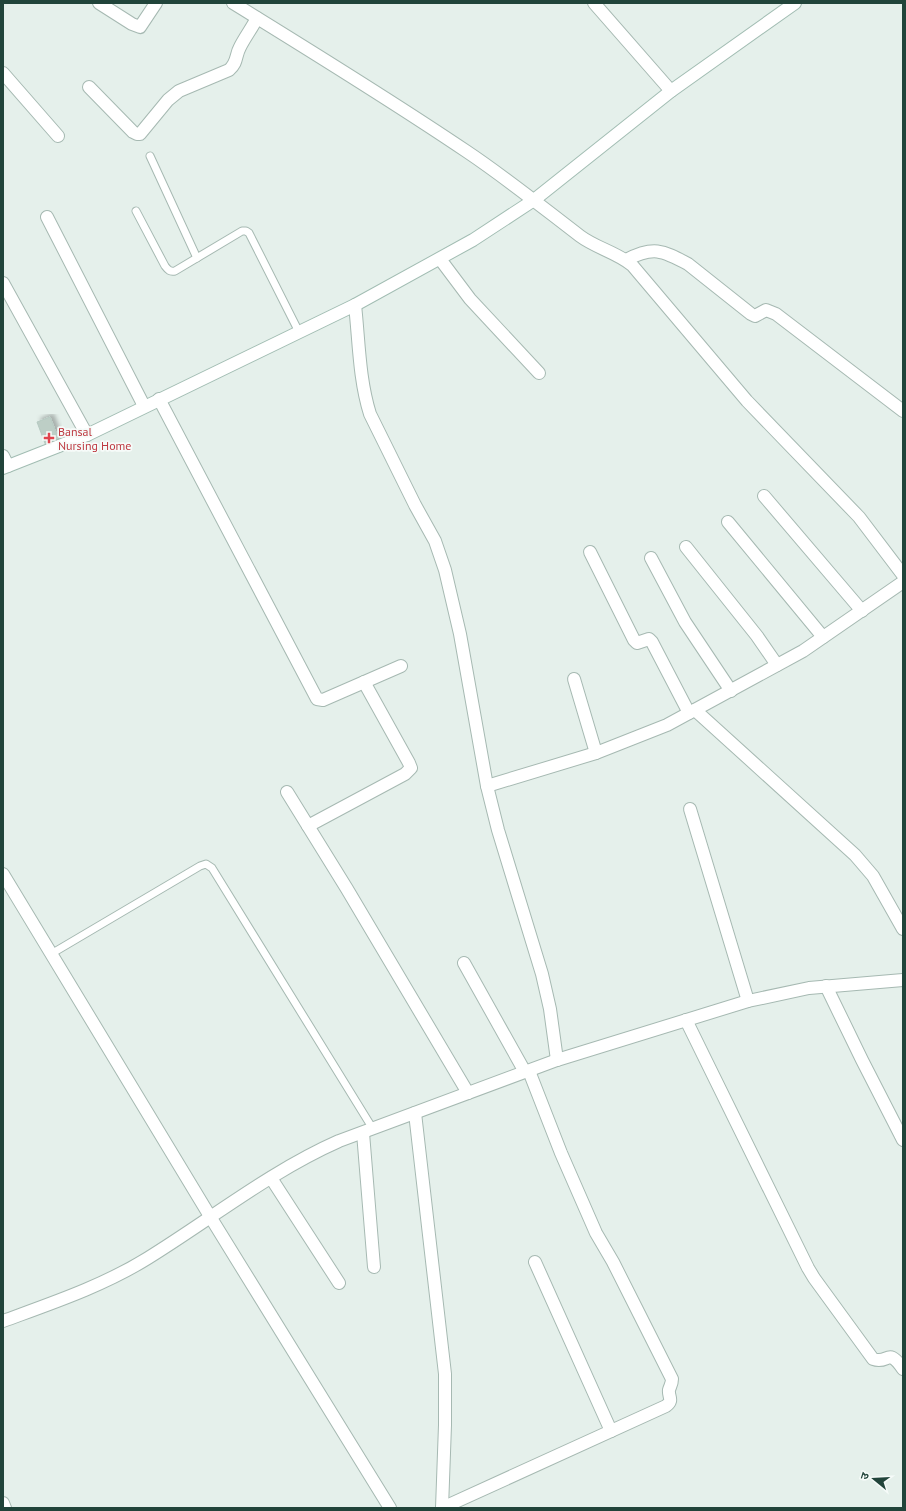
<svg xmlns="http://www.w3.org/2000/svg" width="906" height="1511" viewBox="0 0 906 1511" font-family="'PT Sans','Noto Sans Devanagari',sans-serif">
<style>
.building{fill:#bdcec6;stroke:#b6cac2;filter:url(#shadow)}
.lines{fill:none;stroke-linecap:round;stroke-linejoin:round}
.service-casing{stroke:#a6b9b2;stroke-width:9}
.minor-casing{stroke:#a6b9b2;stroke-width:14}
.tertiary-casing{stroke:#a6b9b2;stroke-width:14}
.secondary-casing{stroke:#a2bdb3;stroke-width:14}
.service{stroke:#fff;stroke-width:7}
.minor{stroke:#fff;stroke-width:12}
.tertiary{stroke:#fff;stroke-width:12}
.secondary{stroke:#fff;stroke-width:12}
.health-dot{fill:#e0444e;stroke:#f6fbf9;stroke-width:1.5}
.labels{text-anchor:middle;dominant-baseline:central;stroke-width:3.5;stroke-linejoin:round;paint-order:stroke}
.health-label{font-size:12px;fill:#be3a42;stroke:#f6fbf9;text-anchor:start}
</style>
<defs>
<filter id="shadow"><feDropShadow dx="3.5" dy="-3.5" stdDeviation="2" flood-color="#0004"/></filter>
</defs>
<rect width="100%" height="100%" fill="#e5f0eb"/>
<polygon class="building" points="50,417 59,440 46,446 37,422"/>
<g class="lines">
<defs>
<g id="service">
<polyline points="150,156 197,258"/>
<path d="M136,211L165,266C168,270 170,272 175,271L242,231H246L249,233L299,332"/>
<polyline points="51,954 200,866 206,864 212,868 373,1129"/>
</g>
<g id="minor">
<polyline points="99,3 132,24 140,27 156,3"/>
<polyline points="3,73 58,136"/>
<path d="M89,87L133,132L137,134H140L168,100L179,91L229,70C238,62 235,56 240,47C245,37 252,28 257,18"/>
<polyline points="47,217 144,406"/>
<polyline points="440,259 470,299 539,373"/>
<path d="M626,260C653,246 662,250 688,264L751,314L755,316L766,310L776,314L903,411"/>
<polyline points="3,283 87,435"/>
<path d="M355,305C359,341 359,379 370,414L415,505L435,541L445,570L460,634L487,786L498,830L542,974L550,1009L557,1060"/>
<polyline points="159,399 317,699 323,700 401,666"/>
<polyline points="3,456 8,466"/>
<polyline points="764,496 862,611"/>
<polyline points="728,522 823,637"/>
<polyline points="686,547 757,636 777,665"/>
<polyline points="590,552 634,640 637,643 649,639 652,642 689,713"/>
<polyline points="651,558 685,622 731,691"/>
<polyline points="574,679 596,753"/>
<polyline points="695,710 855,855 873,876 903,929"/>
<polyline points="487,786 596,753 667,725 803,651 903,582"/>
<polyline points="287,792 347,889 468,1093"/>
<polyline points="690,809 748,1001"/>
<polyline points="308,826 405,774 411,768 409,763 364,682"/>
<polyline points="464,963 525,1072"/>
<polyline points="826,986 862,1060 903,1140"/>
<path d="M686,1020L808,1268L814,1278L873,1359C889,1365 887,1346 903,1369"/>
<polyline points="415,1113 445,1374 445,1425 442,1508"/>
<polyline points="363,1133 374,1267"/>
<polyline points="271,1178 339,1283"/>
<polyline points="535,1262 611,1431"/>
<polyline points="3,1503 5,1508"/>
<path d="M442,1508L666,1406C674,1400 668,1397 669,1390C670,1386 672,1384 672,1379L613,1262L596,1233L561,1153L529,1071"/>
</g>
<g id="tertiary">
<path d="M233,3C311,51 389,99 466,151C505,177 542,207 580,236C596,248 616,252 632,265L747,401L859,517L903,575"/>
<polyline points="594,3 671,91"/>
<polyline points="3,874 211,1218 390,1508"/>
<path d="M3,1321C52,1303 103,1286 148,1258C211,1219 271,1171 339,1141L557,1060L748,1001L809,988L903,980"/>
</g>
<polyline id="secondary" points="3,468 87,435 355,305 473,240 534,200 671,91 795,3"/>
</defs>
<use href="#service" class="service-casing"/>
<use href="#minor" class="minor-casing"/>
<use href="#tertiary" class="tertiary-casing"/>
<use href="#secondary" class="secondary-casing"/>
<use href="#service" class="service"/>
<use href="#minor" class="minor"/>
<use href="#tertiary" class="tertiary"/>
<use href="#secondary" class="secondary"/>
</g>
<path class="health-dot" d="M47 432h4v4h4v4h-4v4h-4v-4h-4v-4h4z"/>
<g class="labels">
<g class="health-label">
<text x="58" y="431">Bansal<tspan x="58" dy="14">Nursing Home</tspan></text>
</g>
</g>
<rect width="906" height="1511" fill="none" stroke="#21443a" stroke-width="8"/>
<g transform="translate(874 1479) rotate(288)" stroke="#f6fbf9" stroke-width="3" paint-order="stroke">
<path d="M0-3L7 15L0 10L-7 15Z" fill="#21443a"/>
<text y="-6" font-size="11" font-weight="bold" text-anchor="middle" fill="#21443a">उ</text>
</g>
</svg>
